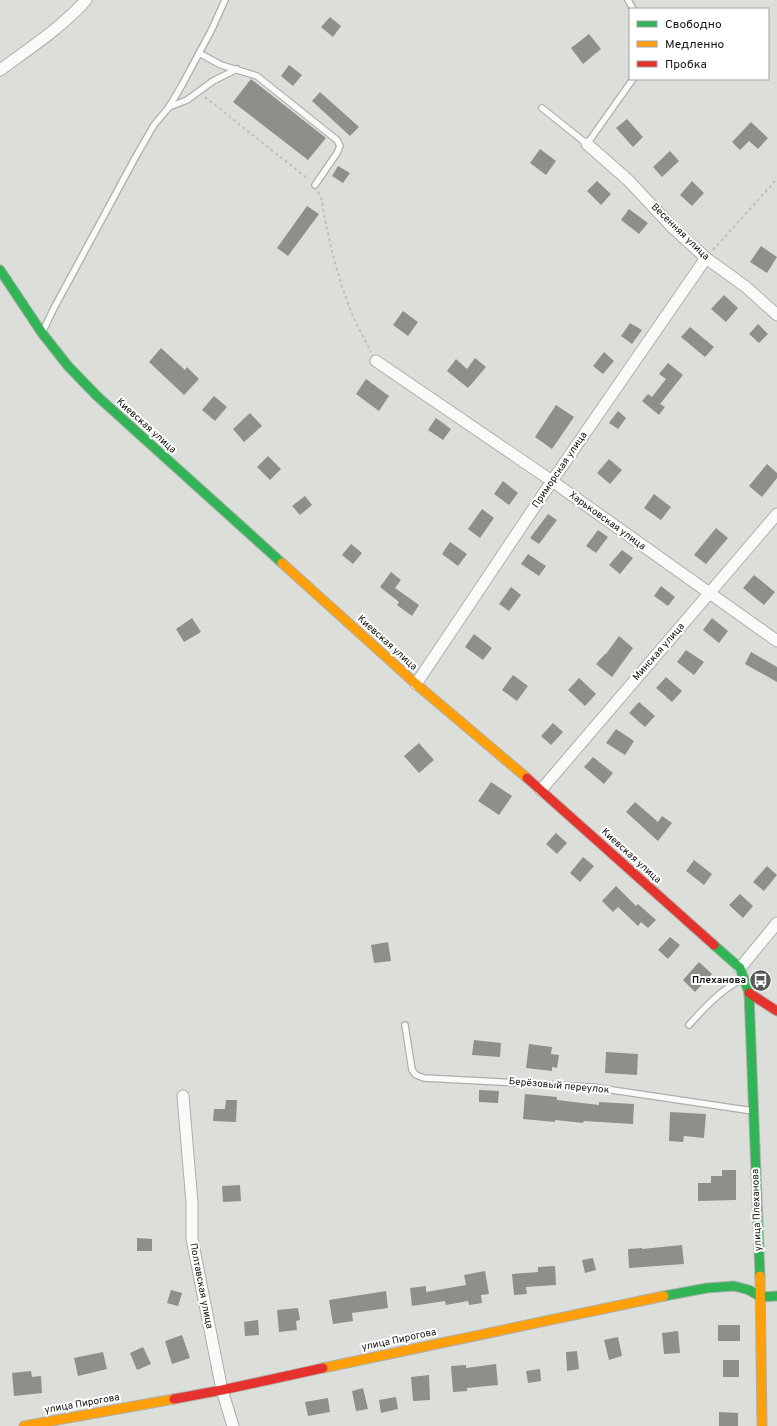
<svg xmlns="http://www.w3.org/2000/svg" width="777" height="1426" viewBox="0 0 777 1426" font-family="Overpass,sans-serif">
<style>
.building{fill:#8d8f8b}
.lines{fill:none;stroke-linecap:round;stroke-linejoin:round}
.lane-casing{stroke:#adafaa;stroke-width:8}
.street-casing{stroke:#adafaa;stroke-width:13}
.fast-casing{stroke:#adafaa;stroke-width:11}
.slow-casing{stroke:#adafaa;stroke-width:11}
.jam-casing{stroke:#adafaa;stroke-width:11}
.path{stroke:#bfbfbd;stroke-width:2;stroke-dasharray:3 3;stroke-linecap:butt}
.lane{stroke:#fafaf9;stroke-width:5.5}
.street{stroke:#fafaf9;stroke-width:11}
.fast{stroke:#30b455;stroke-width:9}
.slow{stroke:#ff9f0a;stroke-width:9}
.jam{stroke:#e5322d;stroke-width:9}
.labels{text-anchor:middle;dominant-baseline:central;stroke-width:4;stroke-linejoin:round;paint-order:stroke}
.street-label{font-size:10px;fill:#11130f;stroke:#fff}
.poi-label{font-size:10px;font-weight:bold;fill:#11130f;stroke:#fff;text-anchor:end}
</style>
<rect width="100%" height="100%" fill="#dcdfd9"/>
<g class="building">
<polygon points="330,17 341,26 333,37 321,27"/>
<polygon points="589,34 601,49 583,64 571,48"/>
<polygon points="289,65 302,75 293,86 281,76"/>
<polygon points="251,79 326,138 308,160 233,102"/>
<polygon points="320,92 359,127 350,136 312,101"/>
<polygon points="627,119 643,137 633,147 616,128"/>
<polygon points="751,122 768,138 758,149 749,141 740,150 732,142"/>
<polygon points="540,149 556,161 546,175 530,163"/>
<polygon points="670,151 679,161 662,177 653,167"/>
<polygon points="338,166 350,173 343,183 332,176"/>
<polygon points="597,181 611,194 601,205 587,191"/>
<polygon points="692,181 704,193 692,206 680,195"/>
<polygon points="307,206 319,214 288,256 277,248"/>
<polygon points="629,209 648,223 639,234 621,220"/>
<polygon points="761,246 777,257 767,273 750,262"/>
<polygon points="724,295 738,308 726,322 711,309"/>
<polygon points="403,311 418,322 408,336 393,325"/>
<polygon points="630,323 642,330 632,344 621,336"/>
<polygon points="758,324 768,334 759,343 749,334"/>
<polygon points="690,327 714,347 705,357 681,337"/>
<polygon points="161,348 185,370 187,367 199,379 184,395 149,362"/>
<polygon points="604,352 614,361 603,374 593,366"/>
<polygon points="475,358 486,367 468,388 447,371 456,359 467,369"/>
<polygon points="668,363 683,375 660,404 665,407 659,415 642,401 648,394 652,397 666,379 659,374"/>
<polygon points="366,379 389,396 379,411 356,394"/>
<polygon points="214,396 227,407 215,421 202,410"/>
<polygon points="556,405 574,417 552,449 535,437"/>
<polygon points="618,411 626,418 618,429 609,423"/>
<polygon points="250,413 262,426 244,442 233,429"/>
<polygon points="436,418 451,429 443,440 428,430"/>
<polygon points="268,456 281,469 270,480 257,467"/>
<polygon points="609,459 622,470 610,484 597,473"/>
<polygon points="767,464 777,473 777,478 762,497 749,486"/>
<polygon points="503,481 518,493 509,505 494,494"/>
<polygon points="654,494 671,507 661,520 644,508"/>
<polygon points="305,496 312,505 300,515 292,506"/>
<polygon points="482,509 494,518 480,538 468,529"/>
<polygon points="548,514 557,520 539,544 530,538"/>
<polygon points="716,528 728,538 706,564 694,555"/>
<polygon points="598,530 608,537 596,553 586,546"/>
<polygon points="450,542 467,554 458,566 442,554"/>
<polygon points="351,544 362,553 353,564 342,555"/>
<polygon points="622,550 633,558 620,574 609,565"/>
<polygon points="528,554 546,566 539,576 521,564"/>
<polygon points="391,572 401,580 395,588 419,605 412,616 397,605 399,602 380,587"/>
<polygon points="754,575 775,592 764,605 743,588"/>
<polygon points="661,586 675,597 668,606 654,596"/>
<polygon points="511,587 521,595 509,611 499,604"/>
<polygon points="192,618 201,632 184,642 176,629"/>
<polygon points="712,618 728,631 719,643 703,630"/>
<polygon points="474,634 492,648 483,660 465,647"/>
<polygon points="619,636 633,648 612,677 596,664 605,654 606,654"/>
<polygon points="686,650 704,662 694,675 677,662"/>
<polygon points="751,652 777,667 777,682 745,664"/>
<polygon points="513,675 528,686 517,701 502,690"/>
<polygon points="666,677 682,691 672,702 656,688"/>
<polygon points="579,678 596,694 585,706 568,690"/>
<polygon points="639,702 655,716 645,727 629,713"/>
<polygon points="553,723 563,732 551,745 541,736"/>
<polygon points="616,729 634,741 625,755 606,743"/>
<polygon points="419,743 434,760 419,773 404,756"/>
<polygon points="593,757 613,773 604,784 584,767"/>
<polygon points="491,782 512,796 499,815 478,801"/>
<polygon points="635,802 658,822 662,816 672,823 658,841 626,812"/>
<polygon points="556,833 567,843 557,854 546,844"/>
<polygon points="583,857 594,866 580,882 570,873"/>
<polygon points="694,860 712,874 704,885 686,871"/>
<polygon points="767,866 777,875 764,891 753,882"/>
<polygon points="616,886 636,906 638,904 656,920 648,928 641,922 638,926 618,907 613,912 602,901"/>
<polygon points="740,894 753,906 743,918 729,905"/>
<polygon points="670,937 680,945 668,959 658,950"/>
<polygon points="388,942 391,961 374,963 371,945"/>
<polygon points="699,962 712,974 695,992 683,980"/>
<polygon points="474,1040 501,1043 500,1057 472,1055"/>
<polygon points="529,1044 552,1047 551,1054 559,1055 557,1068 552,1067 552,1071 526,1068"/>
<polygon points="606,1052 638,1054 637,1075 605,1073"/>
<polygon points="479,1090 499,1091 498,1103 479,1102"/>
<polygon points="525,1094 557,1097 557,1100 599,1105 599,1102 634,1104 633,1124 584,1121 583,1123 555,1120 555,1122 523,1119"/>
<polygon points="226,1100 237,1100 236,1122 213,1121 214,1109 225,1109"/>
<polygon points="670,1112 706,1114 704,1138 684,1136 683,1142 669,1141"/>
<polygon points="722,1170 736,1170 736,1200 698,1201 698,1183 711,1183 711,1176 722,1176"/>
<polygon points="240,1185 241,1201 223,1202 222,1186"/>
<polygon points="137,1238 152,1239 152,1251 137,1251"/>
<polygon points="682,1245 684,1264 629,1268 628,1249 642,1248 642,1249"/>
<polygon points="593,1258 596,1270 585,1273 582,1260"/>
<polygon points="555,1266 556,1285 526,1287 527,1294 514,1295 512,1274 538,1272 538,1267"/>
<polygon points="485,1271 489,1294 481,1295 482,1303 469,1305 468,1301 446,1305 445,1301 412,1306 410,1288 426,1286 426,1292 466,1285 464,1275"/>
<polygon points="171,1290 182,1293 178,1306 167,1303"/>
<polygon points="386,1291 388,1308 352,1313 353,1321 333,1324 329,1300"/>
<polygon points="298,1308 300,1320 296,1321 297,1330 279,1332 277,1310"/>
<polygon points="258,1320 259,1335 245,1336 244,1322"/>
<rect x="718" y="1325" width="22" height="16"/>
<polygon points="678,1331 680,1353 664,1354 662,1333"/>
<polygon points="182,1335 190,1358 172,1364 165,1341"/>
<polygon points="618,1337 622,1356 609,1360 604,1340"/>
<polygon points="143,1347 151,1364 137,1370 130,1353"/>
<polygon points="577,1351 579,1369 567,1371 566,1352"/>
<polygon points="103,1352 107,1369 78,1376 74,1358"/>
<rect x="723" y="1360" width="16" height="17"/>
<polygon points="496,1364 498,1385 467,1388 467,1391 453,1392 451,1366 466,1365 466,1368"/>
<polygon points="540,1369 541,1381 528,1383 526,1371"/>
<polygon points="31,1371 32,1377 41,1376 42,1393 14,1396 12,1373"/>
<polygon points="429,1375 430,1400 413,1401 411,1377"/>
<polygon points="363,1388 368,1409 356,1411 352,1391"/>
<polygon points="396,1397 398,1409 381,1413 379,1400"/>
<polygon points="328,1398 330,1412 308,1416 305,1402"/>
<polygon points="719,1412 738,1413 738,1426 719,1426"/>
</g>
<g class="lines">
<defs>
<g id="lane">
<polyline points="628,0 633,9"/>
<polyline points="199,53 221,65 257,76 337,140 340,146 337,153 315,185"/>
<polyline points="169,107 187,100 213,81 237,69"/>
<polyline points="542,108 587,144 633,79"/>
<polyline points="43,331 53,310 135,158 154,125 169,107 182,85 212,29 225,0"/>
<polyline points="405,1025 412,1070 416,1075 424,1078 592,1087 753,1111"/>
<path d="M689,1025C705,1007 721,990 742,979"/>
</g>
<g id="street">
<path d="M0,70C30,48 61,28 86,0"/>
<polyline points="587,144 628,180 673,228 706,258 746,287 777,315"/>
<polyline points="376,361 552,481 777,641"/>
<polyline points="416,684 552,481 706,258"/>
<polyline points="541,790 777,514"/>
<polyline points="740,968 777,923"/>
<polyline points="183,1096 192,1203 192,1239 222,1390 233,1426"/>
</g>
<g id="fast">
<polyline points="0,270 42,333 68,366 97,396 282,563"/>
<polyline points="714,945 740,968 749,993 760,1276"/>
<polyline points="664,1296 707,1288 734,1286 749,1290 761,1297 777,1296"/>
</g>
<g id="slow">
<polyline points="282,563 416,684 527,778"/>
<polyline points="760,1276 762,1426"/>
<polyline points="323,1368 664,1296"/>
<polyline points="24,1426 174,1399"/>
</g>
<g id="jam">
<polyline points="527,778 714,945"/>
<polyline points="749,993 777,1011"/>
<polyline points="174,1399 222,1390 323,1368"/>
</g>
</defs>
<use href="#lane" class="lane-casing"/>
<use href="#street" class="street-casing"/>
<use href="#fast" class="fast-casing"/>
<use href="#slow" class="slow-casing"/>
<use href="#jam" class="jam-casing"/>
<g class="path">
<polyline points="205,97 308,179"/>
<path d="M318,192L321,197C328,237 337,278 353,316C358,328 365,340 371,352"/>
<polyline points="713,250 777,179"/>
</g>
<use href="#lane" class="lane"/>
<use href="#street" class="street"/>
<use href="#fast" class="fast"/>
<use href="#slow" class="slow"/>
<use href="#jam" class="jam"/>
</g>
<defs>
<symbol id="bus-disc" viewBox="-11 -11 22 22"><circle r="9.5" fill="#585a56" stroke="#fff"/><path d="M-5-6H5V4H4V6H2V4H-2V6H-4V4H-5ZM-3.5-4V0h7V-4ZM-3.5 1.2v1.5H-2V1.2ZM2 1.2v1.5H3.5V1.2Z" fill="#fff"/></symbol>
</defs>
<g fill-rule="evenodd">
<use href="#bus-disc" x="748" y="968" width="25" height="25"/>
</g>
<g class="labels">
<g class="street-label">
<text transform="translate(680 232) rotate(44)">Весенняя улица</text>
<text transform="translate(146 426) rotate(42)">Киевская улица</text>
<text transform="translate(560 470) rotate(-56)">Приморская улица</text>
<text transform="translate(607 521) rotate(36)">Харьковская улица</text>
<text transform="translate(387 643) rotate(42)">Киевская улица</text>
<text transform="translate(659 652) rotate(-49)">Минская улица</text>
<text transform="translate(631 856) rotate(42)">Киевская улица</text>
<text transform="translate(559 1086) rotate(5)">Берёзовый переулок</text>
<text transform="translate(757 1210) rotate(-92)">улица Плеханова</text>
<text transform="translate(201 1286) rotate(79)">Полтавская улица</text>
<text transform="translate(399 1340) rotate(-12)">улица Пирогова</text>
<text transform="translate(82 1404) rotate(-10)">улица Пирогова</text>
</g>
<g class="poi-label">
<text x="746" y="980">Плеханова</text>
</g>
</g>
<rect x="629" y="8" width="140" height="72" fill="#ffffff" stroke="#a0a19f"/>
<rect x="637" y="21" width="20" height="6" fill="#30b455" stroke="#a0a19f"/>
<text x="665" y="28" font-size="12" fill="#11130f">Свободно</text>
<rect x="637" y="41" width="20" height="6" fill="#ff9f0a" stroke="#a0a19f"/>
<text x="665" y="48" font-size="12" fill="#11130f">Медленно</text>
<rect x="637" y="61" width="20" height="6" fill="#e5322d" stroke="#a0a19f"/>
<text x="665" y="68" font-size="12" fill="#11130f">Пробка</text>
</svg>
